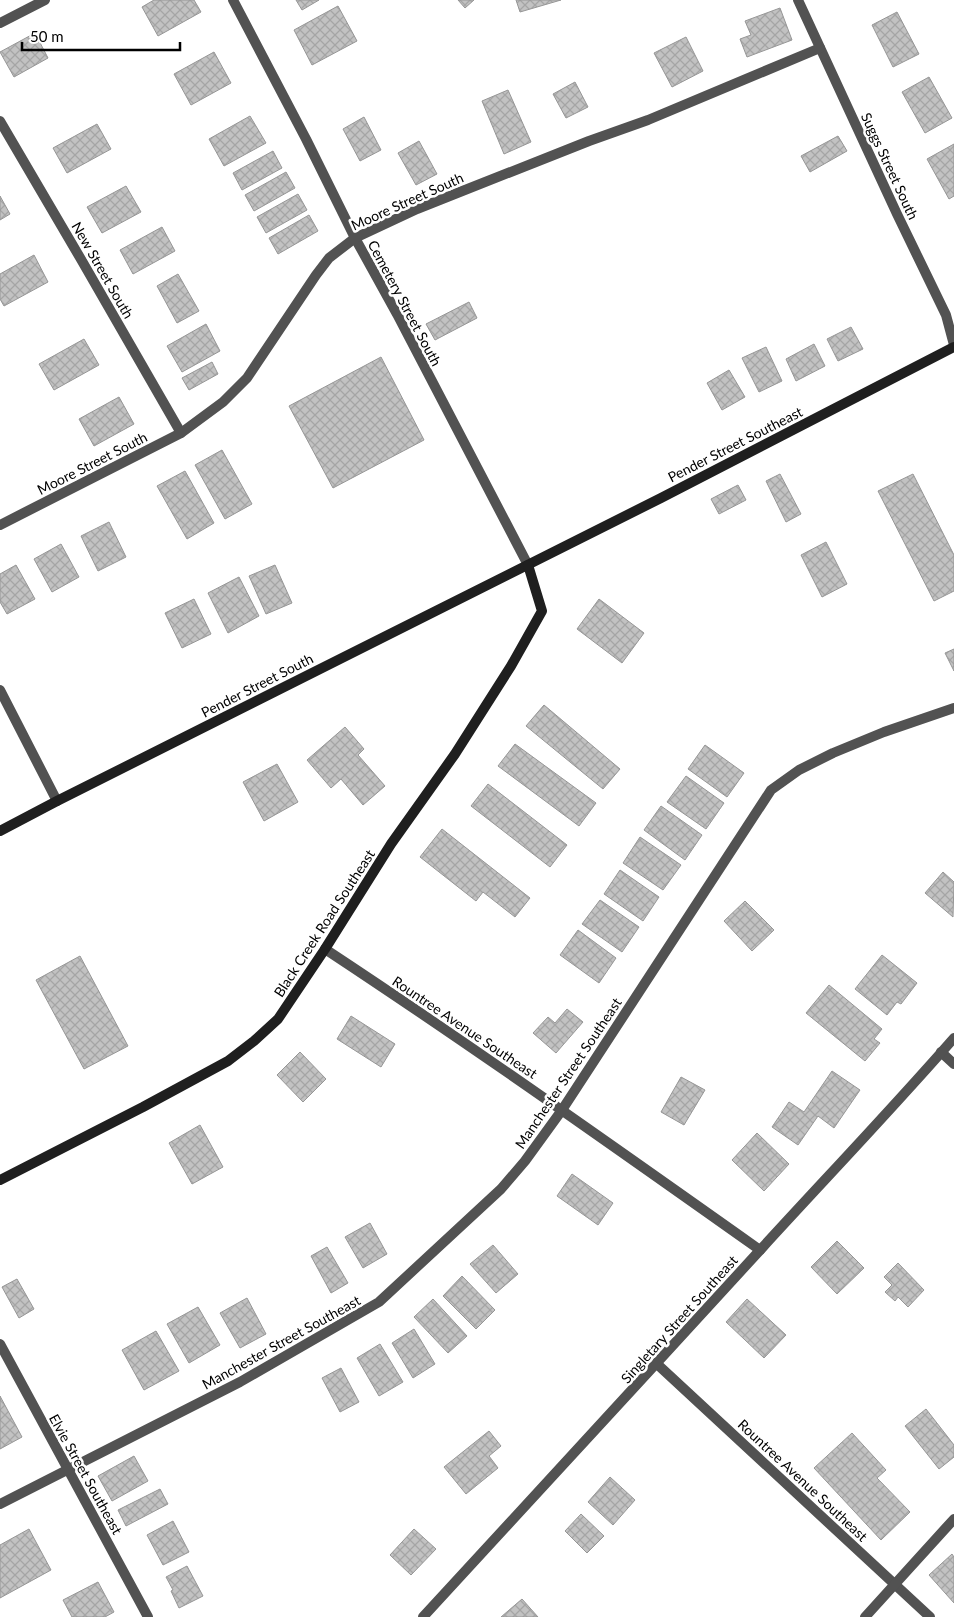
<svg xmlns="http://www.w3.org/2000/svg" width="954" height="1617" viewBox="0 0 954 1617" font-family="Lato,sans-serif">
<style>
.building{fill:url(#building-cross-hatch);stroke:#969696}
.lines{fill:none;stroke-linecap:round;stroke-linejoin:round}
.street{stroke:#525252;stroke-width:10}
.secondary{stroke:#1f1f1f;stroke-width:10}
.labels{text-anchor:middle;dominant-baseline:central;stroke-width:5;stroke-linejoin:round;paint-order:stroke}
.street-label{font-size:14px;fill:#000;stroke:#fff}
</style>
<defs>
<pattern id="building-cross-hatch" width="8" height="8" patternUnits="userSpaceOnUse" patternTransform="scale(1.25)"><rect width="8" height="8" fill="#c2c2c2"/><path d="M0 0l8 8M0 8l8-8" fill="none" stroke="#a5a5a5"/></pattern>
</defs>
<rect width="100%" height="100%" fill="#fff"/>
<g class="building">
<polygon points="154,0 194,0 201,12 158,36 142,7"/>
<polygon points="296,0 319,0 302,10"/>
<polygon points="458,0 474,0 465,8"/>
<polygon points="516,0 561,0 520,12"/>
<polygon points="338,6 357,41 312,65 294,30"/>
<polygon points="780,8 792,40 747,57 740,39 751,35 745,21"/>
<polygon points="897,12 919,54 893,67 872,25"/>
<polygon points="35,33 48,58 14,77 0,52"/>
<polygon points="686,37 703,71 672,87 654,53"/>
<polygon points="214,52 231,83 191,105 174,74"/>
<polygon points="929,77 952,118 925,133 902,92"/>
<polygon points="575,82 588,107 566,118 553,94"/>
<polygon points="508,90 531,142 504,154 482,101"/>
<polygon points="250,116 266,143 224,166 209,139"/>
<polygon points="364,117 381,150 360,161 343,129"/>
<polygon points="97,124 111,149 67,173 53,148"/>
<polygon points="838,136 847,151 810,172 801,156"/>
<polygon points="419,141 437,174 416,185 398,153"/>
<polygon points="954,144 954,196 949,199 927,159"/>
<polygon points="273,151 282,168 242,190 233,173"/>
<polygon points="286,172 295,188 254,211 245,195"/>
<polygon points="126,186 141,212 102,233 87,207"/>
<polygon points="298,194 307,210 266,233 257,217"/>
<polygon points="0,196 10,214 0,220"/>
<polygon points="309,215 318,231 278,254 269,238"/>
<polygon points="162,227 175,251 133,274 120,250"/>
<polygon points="34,255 48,282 4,306 0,299 0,274"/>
<polygon points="178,274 199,311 177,323 157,286"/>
<polygon points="469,302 477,318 435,340 426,324"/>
<polygon points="206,324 220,351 182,372 167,346"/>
<polygon points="851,327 863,349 838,361 827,339"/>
<polygon points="84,339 99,365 54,390 39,364"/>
<polygon points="814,344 825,366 796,381 786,359"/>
<polygon points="766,347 782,381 759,392 742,358"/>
<polygon points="381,357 424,440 333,488 289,406"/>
<polygon points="212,362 218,374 189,390 182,378"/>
<polygon points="729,370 745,397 722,410 707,383"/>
<polygon points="119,397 134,424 94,446 79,419"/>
<polygon points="222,450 252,504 225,519 195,465"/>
<polygon points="185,471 214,523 187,539 157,486"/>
<polygon points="780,474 801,514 786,522 766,481"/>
<polygon points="913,474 954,555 954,591 934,601 878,491"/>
<polygon points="738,485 746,500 719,514 711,499"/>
<polygon points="109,522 126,557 98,571 81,536"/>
<polygon points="826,542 847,584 822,597 801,555"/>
<polygon points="61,544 79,577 52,592 34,559"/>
<polygon points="16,565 35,599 7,614 0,602 0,574"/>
<polygon points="275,565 292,603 266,614 249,576"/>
<polygon points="239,577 259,616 228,633 208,593"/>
<polygon points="194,599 211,634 182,648 165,613"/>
<polygon points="599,599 644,633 622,663 577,629"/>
<polygon points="954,649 954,671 945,653"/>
<polygon points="544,705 620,769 603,789 526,726"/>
<polygon points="345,727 364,749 358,755 385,786 363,805 341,779 331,788 307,760"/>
<polygon points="515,744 596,803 579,826 498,766"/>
<polygon points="705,745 744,773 727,797 688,769"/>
<polygon points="277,764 298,802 264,821 243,782"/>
<polygon points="686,776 724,803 706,829 667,802"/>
<polygon points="488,784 567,845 550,867 471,806"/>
<polygon points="661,806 702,835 685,860 644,830"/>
<polygon points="442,829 530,898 515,917 483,892 476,901 420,857"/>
<polygon points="640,837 681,865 663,890 623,863"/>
<polygon points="620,870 659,897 643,921 604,894"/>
<polygon points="943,872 954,882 953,917 925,893"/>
<polygon points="600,900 639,927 622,952 582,924"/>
<polygon points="745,901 774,930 752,951 724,921"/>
<polygon points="578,930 616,958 599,983 560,955"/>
<polygon points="882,955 917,983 901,1004 897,1002 887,1015 855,989"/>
<polygon points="80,956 128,1046 84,1069 36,980"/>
<polygon points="829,985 882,1029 874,1039 880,1043 865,1061 806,1013"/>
<polygon points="567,1009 583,1022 556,1053 533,1033 548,1017 555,1023"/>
<polygon points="351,1016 395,1044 381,1067 337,1039"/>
<polygon points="300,1052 326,1079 303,1102 277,1075"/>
<polygon points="832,1071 860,1090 834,1128 818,1116 798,1145 772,1127 789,1102 804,1112"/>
<polygon points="681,1077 705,1090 684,1125 661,1112"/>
<polygon points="200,1125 223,1167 192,1184 169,1143"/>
<polygon points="757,1133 789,1164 764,1191 732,1160"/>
<polygon points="572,1174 613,1203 598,1225 557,1196"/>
<polygon points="370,1223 387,1254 363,1268 345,1237"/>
<polygon points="837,1241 864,1268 837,1294 811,1267"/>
<polygon points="493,1245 518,1274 496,1293 470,1264"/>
<polygon points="327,1247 348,1283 331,1293 311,1256"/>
<polygon points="898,1263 924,1290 908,1307 898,1297 895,1301 885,1292 892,1285 884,1277"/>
<polygon points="462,1276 495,1310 476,1329 443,1296"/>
<polygon points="17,1279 34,1309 19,1318 2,1287"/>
<polygon points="247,1298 266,1334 240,1348 220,1313"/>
<polygon points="433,1299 467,1336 448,1353 414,1317"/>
<polygon points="747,1299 786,1335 764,1358 726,1322"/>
<polygon points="198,1307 220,1345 189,1363 167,1324"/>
<polygon points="414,1329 435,1364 413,1378 392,1343"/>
<polygon points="156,1331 179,1371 144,1390 122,1350"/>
<polygon points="380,1344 403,1382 379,1396 357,1358"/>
<polygon points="341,1368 359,1402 340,1412 322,1378"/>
<polygon points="0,1396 22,1437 0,1449"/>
<polygon points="926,1409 954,1445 954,1457 939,1469 905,1426"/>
<polygon points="489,1431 501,1446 489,1456 498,1468 466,1494 444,1467"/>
<polygon points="852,1433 886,1470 877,1478 910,1512 881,1540 814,1468"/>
<polygon points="134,1456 148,1481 112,1501 98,1476"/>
<polygon points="610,1477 635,1500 613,1525 588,1502"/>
<polygon points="160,1489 168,1504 126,1526 118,1510"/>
<polygon points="581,1514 604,1536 587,1553 565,1531"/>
<polygon points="173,1521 189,1552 163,1565 147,1535"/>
<polygon points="29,1529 51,1570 0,1598 0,1545"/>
<polygon points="414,1529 436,1549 411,1575 390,1555"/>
<polygon points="952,1554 954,1557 954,1603 929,1575"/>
<polygon points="187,1566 203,1596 179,1608 171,1591 173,1590 166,1577"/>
<polygon points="98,1582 114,1612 105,1617 72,1617 63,1600"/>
<polygon points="522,1599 538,1617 501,1617"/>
</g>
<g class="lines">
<g class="street">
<polyline points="233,0 306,139 355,238 397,314 528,565"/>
<polyline points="798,0 897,214 946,315 954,345"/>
<polyline points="0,23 45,0"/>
<polyline points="0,121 82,261 181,433"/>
<polyline points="0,525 181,433 223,402 247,378 316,275 329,258 355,238 417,209 589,141 648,120 820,48"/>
<polyline points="0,690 57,801"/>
<path d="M325,949C472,1046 616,1148 760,1250"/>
<polyline points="941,1052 954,1064"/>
<polyline points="0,1344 148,1617"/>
<polyline points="657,1364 930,1617"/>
<polyline points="0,1504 240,1382 379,1302 501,1189 525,1161 562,1110 771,790 799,770 833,753 884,732 954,708"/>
<path d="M423,1617C537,1494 649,1371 762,1248C826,1178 892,1109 954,1038"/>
<polyline points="865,1617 954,1519"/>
</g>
<g class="secondary">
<polyline points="0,831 57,801 661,498 954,347"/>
<polyline points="0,1180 143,1107 228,1061 254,1041 278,1019 325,949 391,844 455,754 511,666 542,611 528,565"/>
</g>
</g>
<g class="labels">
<g class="street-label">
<text transform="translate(890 166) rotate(65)">Suggs Street South</text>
<text transform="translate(407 201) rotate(-24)">Moore Street South</text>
<text transform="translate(103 270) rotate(60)">New Street South</text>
<text transform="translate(405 303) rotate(62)">Cemetery Street South</text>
<text transform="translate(735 444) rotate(-27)">Pender Street Southeast</text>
<text transform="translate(92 463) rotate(-27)">Moore Street South</text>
<text transform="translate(257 685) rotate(-27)">Pender Street South</text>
<text transform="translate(324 923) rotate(-57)">Black Creek Road Southeast</text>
<text transform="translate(465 1027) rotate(34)">Rountree Avenue Southeast</text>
<text transform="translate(568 1073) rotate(-56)">Manchester Street Southeast</text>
<text transform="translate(679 1319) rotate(-48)">Singletary Street Southeast</text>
<text transform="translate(281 1342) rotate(-29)">Manchester Street Southeast</text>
<text transform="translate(86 1474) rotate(61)">Elvie Street Southeast</text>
<text transform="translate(803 1480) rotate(43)">Rountree Avenue Southeast</text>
</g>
</g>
<path d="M22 42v8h158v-8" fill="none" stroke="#000000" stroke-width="2.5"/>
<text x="30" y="42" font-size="15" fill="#000000" stroke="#ffffff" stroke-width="4" paint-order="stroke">50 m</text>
</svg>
